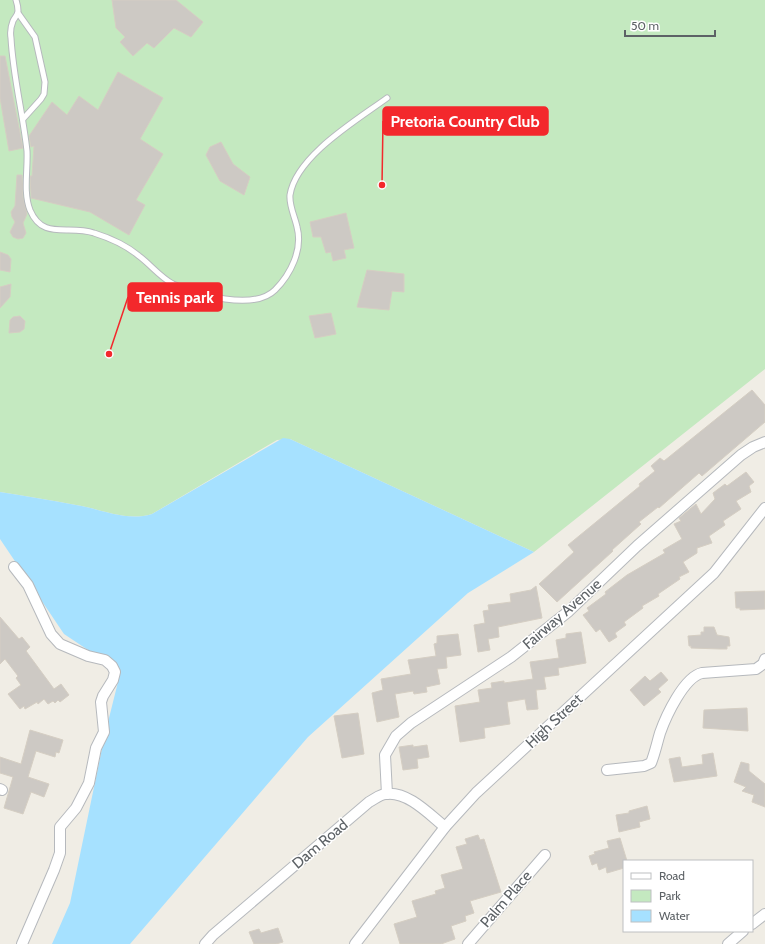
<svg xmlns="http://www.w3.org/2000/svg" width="765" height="944" viewBox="0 0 765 944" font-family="Cabin,sans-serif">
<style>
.green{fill:#c4e9c0}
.water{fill:#a6e1ff}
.building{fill:#cdc9c4;stroke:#d5cec3}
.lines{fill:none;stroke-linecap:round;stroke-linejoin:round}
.service-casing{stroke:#b6b9bd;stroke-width:7}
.minor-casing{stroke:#b6b9bd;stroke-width:12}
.service{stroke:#fff;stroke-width:5}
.minor{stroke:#fff;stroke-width:10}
.labels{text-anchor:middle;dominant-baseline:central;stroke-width:3;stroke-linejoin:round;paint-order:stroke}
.street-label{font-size:15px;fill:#5d6266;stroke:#fff}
.leader{fill:none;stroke:#f3282c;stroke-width:1.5}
.callout-dot{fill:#f3282c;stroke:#fff;stroke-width:1.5}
.callout{fill:#f3282c;stroke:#f3282c;stroke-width:1.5}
.callout-label{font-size:16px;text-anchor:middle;font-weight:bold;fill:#fff}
</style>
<rect width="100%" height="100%" fill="#f0ede5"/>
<path class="green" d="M0,0H765V369L534,552L290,439L277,440L152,514C126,522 102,509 76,505C51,500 25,496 0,492Z"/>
<path class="water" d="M283,438L290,439L534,552L468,593L308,737L130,944H52L70,903L105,734L120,674L116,664L91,652L64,634L0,539V492C25,496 51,500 76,505C102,509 126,522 152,514Z"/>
<g class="building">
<polygon points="112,0 176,0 203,22 191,37 174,28 154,48 147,43 133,56 120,42 125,37 116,28"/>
<polygon points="0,56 5,56 23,148 9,151 0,98"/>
<polygon points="118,72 163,98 140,139 163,154 136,200 145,205 129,235 90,212 31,198 31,195 30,176 32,176 34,146 31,147 29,136 52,102 67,115 79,96 98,110"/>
<polygon points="221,142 233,164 250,177 244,195 220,181 206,155 210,147"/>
<polygon points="17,175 22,175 23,197 27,214 23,223 26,233 23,238 18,239 13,237 10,232 15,222 12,217 11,212 15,206"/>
<polygon points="346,213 354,248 344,250 346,258 333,261 331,252 326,253 321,237 313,237 310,222"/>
<polygon points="0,252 8,255 11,259 10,272 0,270"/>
<polygon points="367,270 404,274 404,292 392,291 389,310 357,307"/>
<polygon points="11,284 10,297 0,308 0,287"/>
<polygon points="331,313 336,334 315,338 309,316"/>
<polygon points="20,316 25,321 24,329 20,332 9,333 10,320 13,317"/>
<polygon points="752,390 765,405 765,422 702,476 699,473 659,508 658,507 639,522 641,524 612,550 613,551 557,602 539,584 574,552 568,545 640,486 639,484 655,471 651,466 660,458 664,461"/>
<polygon points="746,472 754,482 749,486 751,492 736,501 741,509 723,521 725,525 709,536 712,543 697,548 697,553 683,562 689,572 679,577 680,579 658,594 659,596 642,606 643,608 624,622 626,625 615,633 617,637 609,642 600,629 596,632 583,615 589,611 587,608 606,594 605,592 627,575 665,553 663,550 682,539 674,524 681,521 679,518 696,504 701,514 715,499 713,493 725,484 727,486"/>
<polygon points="536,586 542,618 498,627 499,637 488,639 490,650 478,652 474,625 485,623 483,611 489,610 488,605 511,602 510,594 531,590"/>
<polygon points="765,591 765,609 740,610 740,608 736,608 735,592"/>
<polygon points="0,617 19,639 22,637 30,647 26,651 54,689 61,684 69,695 60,702 58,700 55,703 53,701 48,704 44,699 38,704 37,702 25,709 24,706 20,709 8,694 21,685 16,678 18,676 5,659 0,664"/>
<polygon points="704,627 714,627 717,635 729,637 730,646 727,646 727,649 720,649 691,648 691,646 689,646 688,636 701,635 701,632 704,632"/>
<polygon points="581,632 586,663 558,668 559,675 544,677 546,689 536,690 538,709 527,710 525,699 507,702 510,724 484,728 485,738 460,742 455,706 480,702 478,690 492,688 491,683 504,681 504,683 533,679 530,662 559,658 556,640 566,638 566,634"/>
<polygon points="458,634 461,655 446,657 447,668 437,669 440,684 426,687 427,692 414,694 413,691 395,694 399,717 377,722 372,693 383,690 381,679 411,674 408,660 436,656 434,644 437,643 437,636"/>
<polygon points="661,672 668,680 658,689 661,692 644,706 630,690 645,676 650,681"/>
<polygon points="747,708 748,731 703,728 704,710"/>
<polygon points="358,713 364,754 342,758 334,716"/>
<polygon points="30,730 63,740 59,753 56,752 55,757 36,751 28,777 49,784 44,797 31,792 23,814 4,808 13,777 0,773 0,757 21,764"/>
<polygon points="413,745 413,747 427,745 429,757 417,759 418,768 403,770 399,747"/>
<polygon points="713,753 717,776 674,782 669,759 680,757 682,767 703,764 702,755"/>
<polygon points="741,762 749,764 749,771 765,784 765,807 752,802 754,795 742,791 746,787 734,782"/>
<polygon points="647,806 650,819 639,822 640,827 619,832 616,815 629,813 629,811"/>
<polygon points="478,835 480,840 484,839 501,892 470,901 474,913 465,916 466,921 451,926 455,939 441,944 400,944 394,924 417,917 412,901 436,894 435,891 445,888 441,875 463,869 456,847 467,844 465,839"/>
<polygon points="620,838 627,861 624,861 624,868 607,873 606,867 599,870 597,863 592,865 589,856 595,854 594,852 609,848 607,841"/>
<polygon points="278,928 283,942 276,944 254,944 249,932 259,929 261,933"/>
</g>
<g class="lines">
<defs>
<g id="service">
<path d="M16,0C17,3 18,7 18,11C18,15 15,17 13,21C11,26 10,32 11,38C13,76 23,114 27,151C28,170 23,192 30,210C43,241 68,224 94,233C110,238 126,245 139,256C151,265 160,277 173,284C197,295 254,311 275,290C291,274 303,249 297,227C295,217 289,206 290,195C296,156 357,120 387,98"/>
<polyline points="18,13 35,37 45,82 44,94 41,99 23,119"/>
</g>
<g id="minor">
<polyline points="14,567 28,585 51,634 60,644 88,656 105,660 112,666 115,672 113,680 103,696 101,702 104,732 96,748 89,783 76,808 60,827 60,853 54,870 22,944"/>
<path d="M607,770L644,766L651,763C655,753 657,743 660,733C666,716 684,677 702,673L756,669L763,664L765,659"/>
<polyline points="0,789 2,790"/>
<polyline points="387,794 385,755 396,736 411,723 511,657 569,611 637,546 741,455 753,447 765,442"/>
<polyline points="752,924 765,914"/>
<path d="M205,944L213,935L369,802C375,799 380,794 386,794C408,791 430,815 445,827"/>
<polyline points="355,944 445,827 476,793 714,573 765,508"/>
<polyline points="468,944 545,855"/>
<polyline points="728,944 743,931"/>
</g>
</defs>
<use href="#service" class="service-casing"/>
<use href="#minor" class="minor-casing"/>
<use href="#service" class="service"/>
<use href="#minor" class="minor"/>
</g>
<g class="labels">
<g class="street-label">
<text transform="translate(562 614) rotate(-41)">Fairway Avenue</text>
<text transform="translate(554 721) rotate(-43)">High Street</text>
<text transform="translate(320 844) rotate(-40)">Dam Road</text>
<text transform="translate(506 899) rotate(-49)">Palm Place</text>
</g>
</g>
<path class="leader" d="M382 185L383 121M109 354L128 297"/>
<g class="callout-dot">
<circle cx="382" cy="185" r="4"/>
<circle cx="109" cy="354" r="4"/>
</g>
<g class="callout">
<rect x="383" y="107" width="165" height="28" rx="4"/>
<rect x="128" y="283" width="94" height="28" rx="4"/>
</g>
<g class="callout-label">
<text x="465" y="127">Pretoria Country Club</text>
<text x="175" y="303">Tennis park</text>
</g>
<rect x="623" y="860" width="130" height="72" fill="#ffffff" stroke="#bec0c2"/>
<rect x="631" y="873" width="20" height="6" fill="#ffffff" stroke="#bec0c2"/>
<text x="659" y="880" font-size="12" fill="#5d6266">Road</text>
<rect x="631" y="890" width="20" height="12" fill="#c4e9c0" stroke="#bec0c2"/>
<text x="659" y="900" font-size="12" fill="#5d6266">Park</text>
<rect x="631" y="910" width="20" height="12" fill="#a6e1ff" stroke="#bec0c2"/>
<text x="659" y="920" font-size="12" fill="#5d6266">Water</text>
<path d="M625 30v6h90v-6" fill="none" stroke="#5d6266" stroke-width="2"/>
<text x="631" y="30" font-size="12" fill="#5d6266" stroke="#ffffff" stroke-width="3" paint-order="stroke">50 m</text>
</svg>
